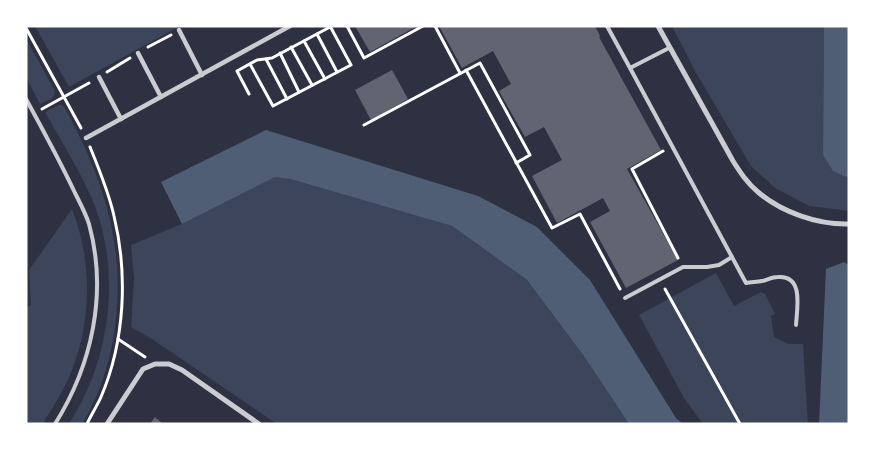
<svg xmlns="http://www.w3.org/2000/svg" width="875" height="450" viewBox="0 0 875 450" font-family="Helvetica,sans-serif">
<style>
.green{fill:#3c4559}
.water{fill:#4f5d75}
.building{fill:#626471}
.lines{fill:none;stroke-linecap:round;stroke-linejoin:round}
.path{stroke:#fff;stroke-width:3}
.service{stroke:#caccd0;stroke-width:4}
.pedestrian{stroke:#caccd0;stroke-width:4.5}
.minor{stroke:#caccd0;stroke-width:5}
</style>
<rect width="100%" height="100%" fill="#2d3142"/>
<g class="green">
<polygon points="35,26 180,26 69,87"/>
<polygon points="672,26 824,26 823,155 846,177 849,176 849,211 809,206 775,188 751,166 695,71"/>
<polygon points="26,39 55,91 53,98 40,104 26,77"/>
<path d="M59,105H62L65,108C107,186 129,256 112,346C106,373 97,400 82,424H69C109,361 121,280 96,209C83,175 62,143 45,112Z"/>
<polygon points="274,176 290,179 452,226 527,280 586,359 629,424 277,424 152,339 131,327 134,279 131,245 182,224"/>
<path d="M72,209C92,260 92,319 72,370C65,388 55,404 45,420L43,424H26V308L31,305L29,270Z"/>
<polygon points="716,273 734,306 761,292 765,294 775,314 771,316 774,337 788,344 803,344 808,424 703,424 684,398 639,315"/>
</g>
<g class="water">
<polygon points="824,26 849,26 849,176 846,177 833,171 823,155"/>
<polygon points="266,130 478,196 537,227 590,280 676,418 683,424 629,424 586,359 527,280 452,226 290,179 275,177 182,224 161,182"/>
<polygon points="844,262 849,265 849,424 819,424 826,269"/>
</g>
<g class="building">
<polygon points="355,26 417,26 370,52"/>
<polygon points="439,26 595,26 600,36 599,37 661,150 627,169 678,260 626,288 590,222 610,211 603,198 557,223 532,176 562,160 544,127 525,137 499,91 511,84 493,51 462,68"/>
<polygon points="392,70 408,99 371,120 355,90"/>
<polygon points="155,417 163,424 150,424"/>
</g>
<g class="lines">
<g class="path">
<polyline points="347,26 364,58 423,26"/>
<polyline points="435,26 460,73"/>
<polyline points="26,28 81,128"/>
<polyline points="317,34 337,72"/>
<polyline points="304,41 325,79"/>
<polyline points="148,47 171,35"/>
<polyline points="291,47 312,85"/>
<polyline points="280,53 299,92"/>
<polyline points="266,59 287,99"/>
<polyline points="250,64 273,106 351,65 330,26"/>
<polyline points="466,70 552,228 580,214 620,289"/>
<polyline points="107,72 130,58"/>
<polyline points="249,94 237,71 257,60 272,58 330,27"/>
<polyline points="42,109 89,83"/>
<polyline points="364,125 480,63 530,155 516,163"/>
<polyline points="663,151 632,169 678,258"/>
<polyline points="665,289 740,424"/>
<polyline points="118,339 145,357"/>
<path d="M87,424C91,415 97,406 101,397C125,341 128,274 114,216C109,193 99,169 90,147"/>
</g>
<g class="service">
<polyline points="607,26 630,68 669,48"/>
<path d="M630,68L746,283C751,282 757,282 762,281C767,280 772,277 778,277C804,275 797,308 796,325"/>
<path d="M26,99C43,130 60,161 75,193C80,203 86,214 89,224C108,293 92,365 55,424"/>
<polyline points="625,298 683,267 707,267 719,265 732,257"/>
</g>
<g class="pedestrian">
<polyline points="179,30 202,75"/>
<polyline points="138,53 161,97"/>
<polyline points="99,77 121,119"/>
<polyline points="86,138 290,26"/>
</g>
<g class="minor">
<path d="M658,26L733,161C740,172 747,183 758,192C781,212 818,225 849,224"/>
<polyline points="107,424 143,369 155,364 169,364 182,370 259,424"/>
</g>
</g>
<rect width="875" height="450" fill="none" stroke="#ffffff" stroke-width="55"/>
</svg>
